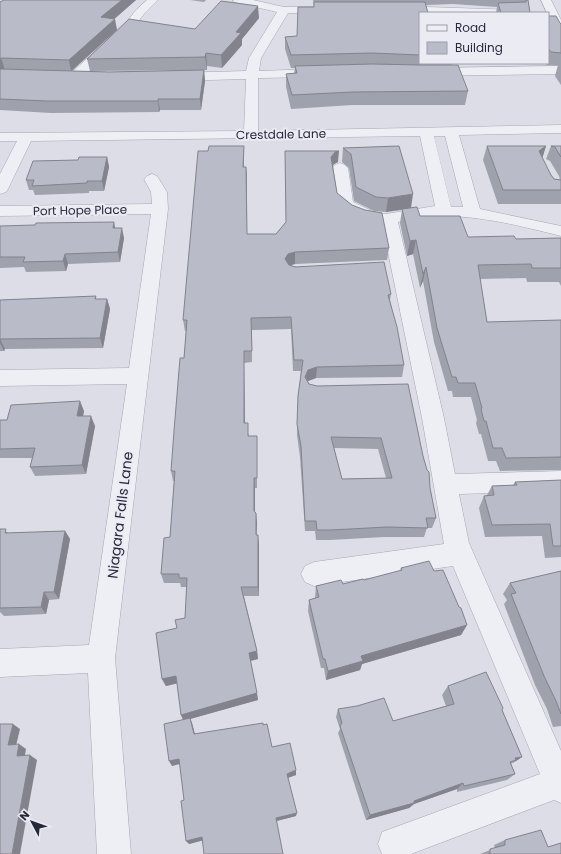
<svg xmlns="http://www.w3.org/2000/svg" width="561" height="854" viewBox="0 0 561 854" font-family="Poppins,sans-serif">
<style>
.lines{fill:none;stroke-linecap:round;stroke-linejoin:round}
.minor-casing{stroke:#a5a7b3;stroke-width:1}
.minor{fill:#eeeff4;fill-rule:evenodd}
.wall{fill:#9fa1ac;fill-rule:evenodd}
.shaded-wall{fill:#82838c}
.building{fill:#b9bbc8;stroke:#82838c;fill-rule:evenodd}
.labels{text-anchor:middle;dominant-baseline:central;stroke-width:4;stroke-linejoin:round;paint-order:stroke}
.far-street-label{font-size:12px;fill:#26283b;stroke:#ebecf3}
.street-label{font-size:14px;fill:#26283b;stroke:#ebecf3}
</style>
<rect width="100%" height="100%" fill="#dcdde6"/>
<g class="lines">
<defs>
<g id="minor">
<polygon points="147,0 158,0 144,14 133,28 80,80 70,80 69,77 70,74 125,24 136,10"/>
<path d="M233,0H253L284,7H328L334,10L328,13H288L261,58L259,71L315,69L319,70L321,73L319,76L315,77L258,78V131L561,125V133L459,135L480,209L561,226V236C521,226 479,215 437,216C424,217 411,220 398,222L444,418L455,474L561,471V491L459,494L469,543L561,751V803L554,800L411,854H382L378,844L382,832L540,774L453,566L314,586L305,582L301,574L305,566L314,562L444,544L422,418L382,223L362,219L339,207L337,204L332,168L335,165L340,163L345,165L348,168L353,202L374,212L386,214L435,206L420,136L31,141L8,189L6,192L0,194V174L17,141H0V133L244,131L246,79L174,81L169,80L168,77L169,74L174,73L246,71L249,58L277,12L234,2ZM434,136H445L463,207H451Z"/>
<polygon points="541,0 551,0 561,20 561,35 557,34 555,32 548,13 547,13"/>
<polygon points="397,6 516,10 522,13 420,13 393,11 392,9"/>
<polygon points="561,66 561,74 432,76 428,75 426,72 428,69 432,68"/>
<polygon points="152,174 157,176 167,192 168,209 115,658 131,854 97,854 88,673 0,677 0,649 89,645 127,384 0,386 0,370 129,368 151,214 0,216 0,206 152,204 151,192 144,179 147,176"/>
</g>
</defs>
<use href="#minor" class="minor-casing"/>
<use href="#minor" class="minor"/>
</g>
<g class="wall">
<polygon points="4,0 136,0 114,19 117,30 72,71 109,72 204,70 205,81 201,110 160,110 159,112 51,113 0,110 0,2"/>
<polygon points="190,0 206,0 204,2"/>
<polygon points="313,0 528,0 530,13 496,13 497,7 453,4 426,5 420,13 420,63 452,63 452,65 468,91 465,105 352,105 291,109 286,87 286,74 294,73 295,68 291,68 285,49 285,37 297,36 314,7"/>
<polygon points="548,16 561,24 561,85 555,76 558,65 547,65 546,63 548,63"/>
<polygon points="259,18 242,39 242,45 222,68 207,66 207,70 90,71 87,59 195,29"/>
<polygon points="399,146 411,208 420,216 468,237 516,239 561,238 561,286 559,282 527,282 526,278 480,279 487,322 561,320 561,470 500,471 496,461 488,461 481,434 479,434 476,423 477,420 471,397 453,397 452,391 448,391 434,342 423,281 420,288 413,254 407,256 400,223 402,210 386,212 374,211 354,201 349,168 342,162 343,148"/>
<polygon points="487,146 546,146 542,158 551,175 554,179 560,180 559,176 550,161 546,159 551,146 561,146 561,204 498,204 483,160"/>
<path d="M285,151L338,162L334,164L333,166L337,193L389,248L387,260L295,264L290,265L391,294L390,300L404,365L402,377L316,378L308,381L309,384L423,456L436,518L432,528H427L424,537H384L330,540H316L315,531H305L300,457L297,435L298,396L301,371H293L291,329L252,330V362L244,363L245,423L249,436H257V488H255V512L257,523L256,535L259,545V596H244L257,651L258,659L250,661L258,700L190,719L192,723L195,734L263,725L272,747L296,775L288,778L296,816L189,844L184,800L180,764L172,766L183,720L181,715L177,683L166,686L162,679L177,628L185,618L187,587H181L180,583H164L161,574L170,537L174,481H173L171,471L184,358L186,331H185L183,320L244,157V167H246L247,178V234H276L286,222ZM334,448L378,449L386,478L342,479Z"/>
<polygon points="107,157 109,167 104,191 89,191 89,193 35,195 33,190 29,190 26,180 78,160"/>
<polygon points="0,226 115,228 124,238 120,262 68,264 66,271 26,272 24,267 0,268"/>
<polygon points="96,296 96,299 107,299 110,309 103,348 5,349 4,351 0,351 0,300"/>
<polygon points="84,411 83,416 95,426 86,474 35,476 30,467 32,458 0,458 0,420 7,420"/>
<polygon points="561,480 561,557 545,558 542,536 485,537 479,508 484,496 487,495 492,486 513,485 515,482"/>
<polygon points="0,529 9,533 65,531 70,539 59,599 49,600 46,614 4,616 0,612"/>
<polygon points="401,568 434,571 459,607 467,625 461,635 362,664 360,670 326,680 324,668 321,668 308,611 309,600 315,598 316,586 343,584 364,580 400,571"/>
<polygon points="561,571 561,726 553,727 547,709 535,685 504,604 507,600 503,594 510,583"/>
<polygon points="448,686 502,710 522,757 511,764 515,774 507,780 457,792 457,789 414,804 409,808 366,820 338,733 340,729 336,717 338,709 393,721 446,706 442,695"/>
<polygon points="505,840 548,847 561,854 480,854 495,848 494,845"/>
</g>
<g class="shaded-wall">
<polygon points="122,0 136,0 104,28 101,17"/>
<polygon points="258,6 259,18 242,39 242,45 222,68 221,55 236,32"/>
<polygon points="115,19 117,30 71,71 69,60"/>
<polygon points="206,53 207,66 207,70 205,57"/>
<polygon points="1,58 5,70 0,71 0,59"/>
<polygon points="204,70 205,81 201,110 200,99"/>
<polygon points="158,99 160,110 159,112 158,101"/>
<polygon points="244,146 244,157 243,178 243,167"/>
<polygon points="546,146 542,159 539,151"/>
<polygon points="339,151 338,162 334,164 331,168 331,157 335,152"/>
<polygon points="107,157 109,167 104,191 102,181"/>
<polygon points="246,167 247,178 247,246 247,234"/>
<polygon points="413,194 411,208 386,212 388,198"/>
<polygon points="114,222 116,232 113,228"/>
<polygon points="122,228 124,238 120,262 118,252"/>
<polygon points="416,240 413,254 407,256 410,241"/>
<polygon points="295,252 295,264 288,266 285,259 288,254"/>
<polygon points="65,254 68,264 66,271 63,261"/>
<polygon points="426,267 423,281 420,288 423,274"/>
<polygon points="107,299 110,309 103,348 100,338"/>
<polygon points="251,318 252,330 252,362 252,351"/>
<polygon points="0,339 5,349 4,351 0,343"/>
<polygon points="244,351 244,363 245,434 244,423"/>
<polygon points="317,367 316,378 308,381 305,377 308,370"/>
<polygon points="80,401 84,411 81,426 77,416"/>
<polygon points="91,416 95,426 86,474 82,465"/>
<polygon points="254,478 255,488 255,522 254,511"/>
<polygon points="256,513 257,523 256,545"/>
<polygon points="65,531 70,539 59,599 54,592"/>
<polygon points="258,535 259,545 259,596 258,587"/>
<polygon points="44,592 49,600 46,614 41,607"/>
<polygon points="467,625 461,635 362,664 360,670 326,680 328,671 361,656"/>
<polygon points="257,651 258,659 250,661 249,653"/>
<polygon points="176,676 179,683 166,686 162,679"/>
<polygon points="257,693 258,700 190,719 192,723 196,739 184,721 181,715"/>
<polygon points="13,724 20,729 15,750 8,745"/>
<polygon points="19,744 26,749 24,761 17,756"/>
<polygon points="30,755 37,760 20,854 12,854"/>
<polygon points="522,757 513,763 516,760 515,758"/>
<polygon points="179,759 182,763 172,766 169,761"/>
<polygon points="296,770 296,775 287,778 287,774"/>
<polygon points="463,783 457,789 414,804 409,808 366,820 370,815"/>
<polygon points="297,813 296,816 276,821 276,818"/>
<polygon points="202,837 204,840 189,844 186,841"/>
</g>
<g class="building">
<polygon points="4,0 122,0 101,17 115,19 69,60 1,58 0,59 0,2"/>
<polygon points="526,0 528,0 530,13 501,13 498,3 526,2"/>
<polygon points="221,1 258,6 236,32 241,33 221,55 206,53 205,57 87,59 129,19 195,29"/>
<polygon points="314,2 425,2 428,13 420,13 420,55 372,53 291,55 285,37 297,36 298,7 314,7"/>
<polygon points="548,16 556,16 560,23 561,24 561,53 551,52 548,48"/>
<polygon points="372,64 420,65 458,65 468,91 353,92 292,95 286,74 297,73 295,66"/>
<polygon points="0,69 1,69 109,72 204,70 200,99 158,99 158,101 47,101 0,99"/>
<path d="M209,146H244L243,167H246L247,234H276L286,222L285,151H339L335,152L331,157L337,193L352,205L365,210L382,213L389,248L295,252L288,254L285,259L289,265L295,267L384,262L391,294L388,295L397,327L404,365L317,367L308,370L305,377L309,384L317,386L408,384L423,456L427,470L429,472L430,488L436,518H426L428,528L387,527L331,530H317L316,521H305L301,446L297,424L298,396L303,360H294L291,317L251,318L252,351H244V423H248V436H257V478H254V511L256,513V535H258V587H241L257,651L249,653L257,693L181,715L176,676L162,679L156,633L177,628L175,620L185,618L187,578H179V574H161L164,538L170,537L175,471H171L174,431L180,358H184L187,320H183L198,151H208ZM331,437L381,438L392,478L342,479Z"/>
<polygon points="399,146 413,194 388,198 376,197 356,187 351,154 343,148"/>
<polygon points="487,146 546,146 539,151 551,175 554,179 561,180 561,190 503,190"/>
<polygon points="551,146 561,146 561,157 555,147"/>
<polygon points="79,157 107,157 102,181 87,181 87,183 32,186 34,180 26,180 33,161 78,160"/>
<polygon points="417,207 420,216 460,216 468,237 514,236 516,239 561,238 561,268 532,268 531,264 478,265 487,322 561,320 561,457 506,458 502,448 493,448 486,421 484,421 481,409 482,408 475,383 458,383 456,377 452,377 437,328 426,267 423,274 416,240 410,241 402,209"/>
<polygon points="114,222 113,228 122,228 118,252 65,254 63,261 23,262 25,257 0,257 0,226 35,225 36,223"/>
<polygon points="96,296 95,299 107,299 100,338 0,339 0,340 0,300"/>
<polygon points="80,401 77,416 91,416 82,465 30,467 35,448 0,449 0,420 7,420 11,405"/>
<polygon points="561,480 561,546 553,546 550,524 492,525 484,496 494,495 492,486 517,485 515,482"/>
<polygon points="0,529 6,529 5,533 65,531 54,592 44,592 41,607 0,608"/>
<polygon points="429,561 434,571 443,570 459,607 461,608 467,625 361,656 363,661 328,671 325,659 323,659 309,600 319,597 316,586 341,580 343,584 363,579 364,580 402,570 401,568"/>
<polygon points="561,571 561,714 556,701 544,676 511,594 516,593 510,583"/>
<polygon points="486,672 503,708 502,710 522,757 515,758 516,760 510,762 515,774 464,786 463,783 414,801 414,803 370,815 340,726 342,723 338,709 357,706 384,698 393,721 454,704 448,686"/>
<polygon points="190,718 194,734 263,723 263,725 267,724 272,747 290,743 296,770 287,774 297,813 276,818 283,854 204,854 202,837 186,841 181,801 184,800 179,759 169,761 164,724"/>
<polygon points="0,724 13,724 8,745 19,744 17,756 30,755 12,854 0,854"/>
<polygon points="541,830 548,847 561,843 561,854 488,854 490,853 490,849 505,845 505,840"/>
</g>
<g class="labels">
<g class="far-street-label">
<text transform="translate(281 134) rotate(-1)">Crestdale Lane</text>
<text transform="translate(80 210) rotate(-1)">Port Hope Place</text>
</g>
<g class="street-label">
<text transform="translate(120 515) rotate(-83)">Niagara Falls Lane</text>
</g>
</g>
<rect x="419" y="12" width="130" height="52" fill="#ebecf3" stroke="#9c9ea9"/>
<rect x="427" y="25" width="20" height="6" fill="#eeeff4" stroke="#9c9ea9"/>
<text x="455" y="32" font-size="12" fill="#26283b">Road</text>
<rect x="427" y="42" width="20" height="12" fill="#b9bbc8" stroke="#9c9ea9"/>
<text x="455" y="52" font-size="12" fill="#26283b">Building</text>
<g transform="translate(32 822) rotate(311)" stroke="#ebecf3" stroke-width="3" paint-order="stroke">
<path d="M0-3L7 15L0 10L-7 15Z" fill="#26283b"/>
<text y="-6" font-size="11" font-weight="bold" text-anchor="middle" fill="#26283b">N</text>
</g>
</svg>
